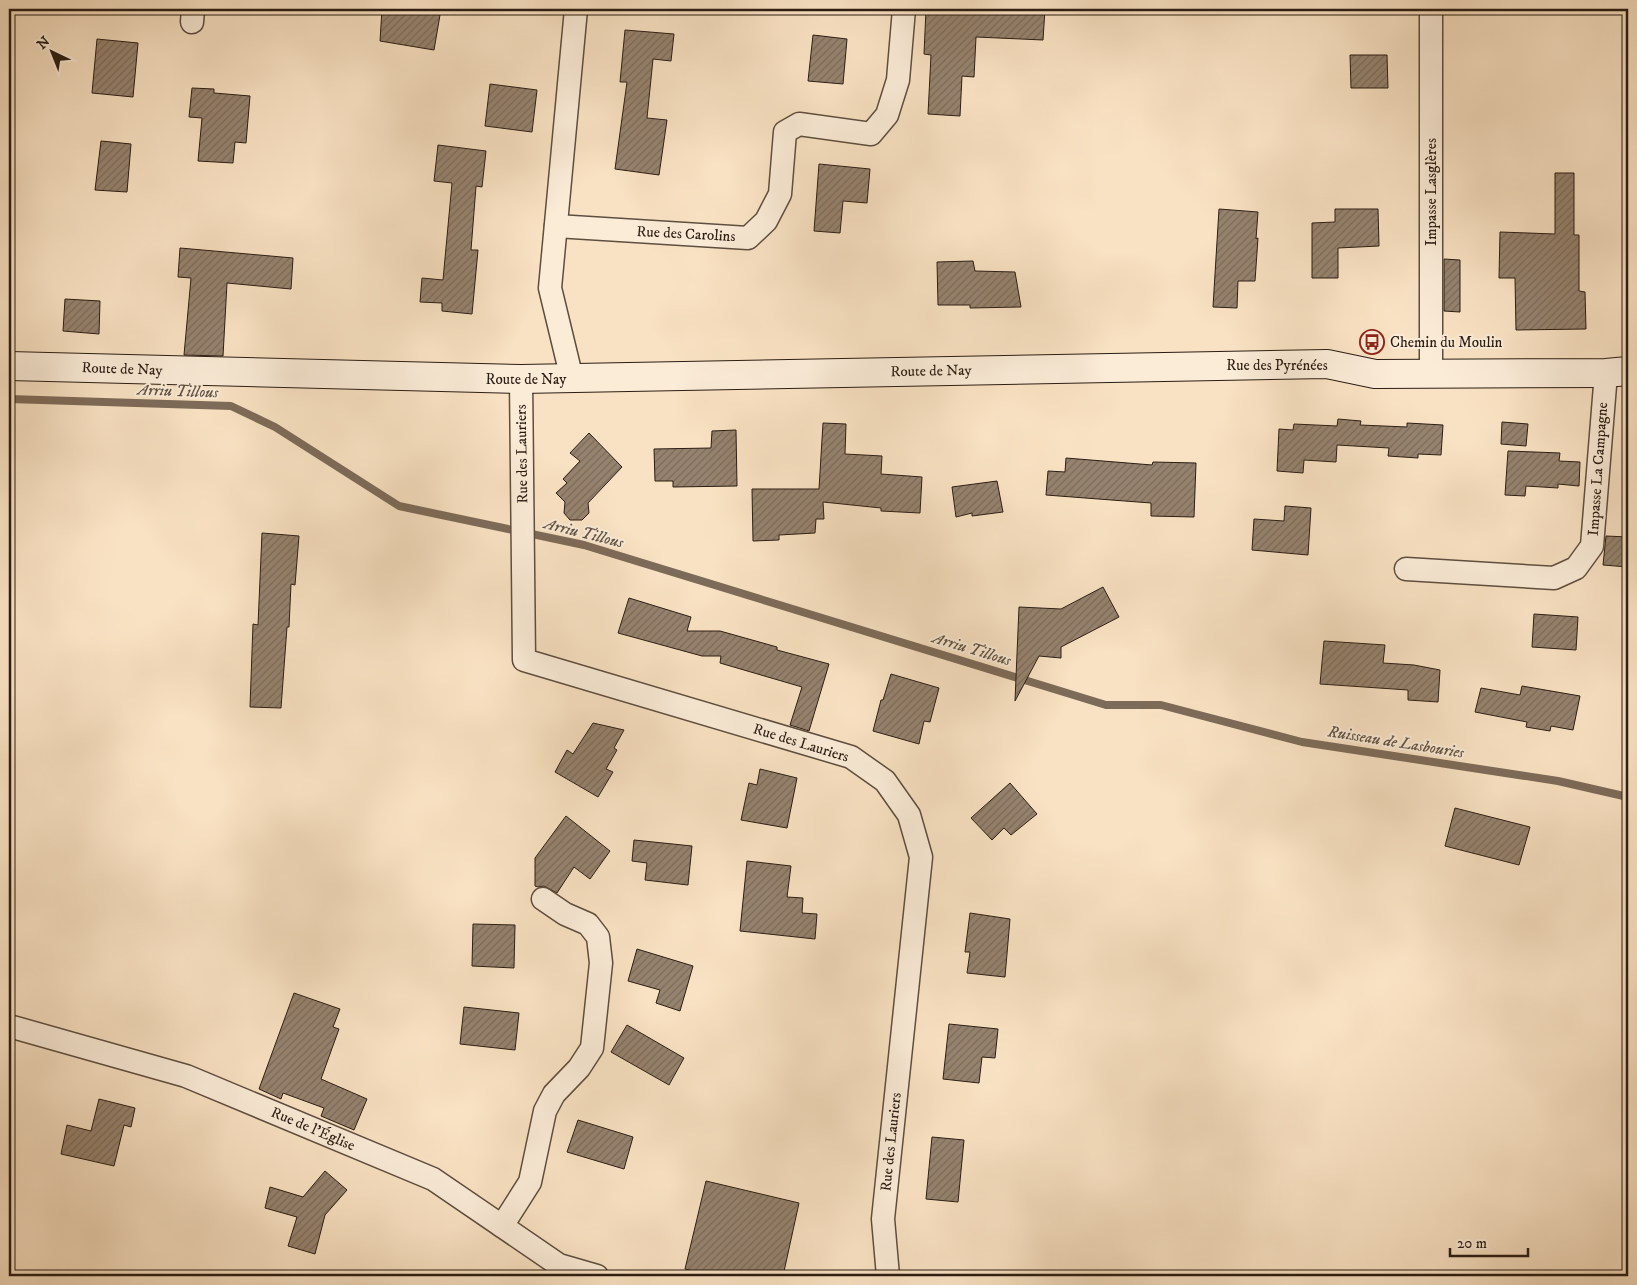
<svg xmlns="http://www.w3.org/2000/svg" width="1637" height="1285" viewBox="0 0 1637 1285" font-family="'IM FELL DW Pica',serif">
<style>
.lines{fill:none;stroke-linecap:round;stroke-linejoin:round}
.stream{stroke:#7d6b59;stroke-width:8}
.building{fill:url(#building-hatch);stroke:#2b1d13}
.minor-casing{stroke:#5e4e3f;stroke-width:25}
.secondary-casing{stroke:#2b1d13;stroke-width:30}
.minor{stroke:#fbecd8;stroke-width:22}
.secondary{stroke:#fbecd8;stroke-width:28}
.labels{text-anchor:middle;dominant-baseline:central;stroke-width:4;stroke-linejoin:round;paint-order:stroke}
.street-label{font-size:15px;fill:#2b1d13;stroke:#fbecd8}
.poi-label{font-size:15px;fill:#2b1d13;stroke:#fbecd8;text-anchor:start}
.water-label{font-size:16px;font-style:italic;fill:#615141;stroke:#fbecd8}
</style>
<defs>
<pattern id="building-hatch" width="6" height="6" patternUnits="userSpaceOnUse" patternTransform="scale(1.25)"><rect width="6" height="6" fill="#96836f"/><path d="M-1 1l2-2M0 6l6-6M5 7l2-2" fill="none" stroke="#7b6b5a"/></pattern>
</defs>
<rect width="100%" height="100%" fill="#f9e2c3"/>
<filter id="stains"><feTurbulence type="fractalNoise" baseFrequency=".004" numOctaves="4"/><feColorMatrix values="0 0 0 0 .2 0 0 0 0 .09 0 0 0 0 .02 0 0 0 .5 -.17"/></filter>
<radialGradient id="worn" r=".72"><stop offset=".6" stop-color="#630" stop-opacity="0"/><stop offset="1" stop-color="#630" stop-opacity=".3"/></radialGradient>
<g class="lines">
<polyline class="stream" points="9,399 231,406 275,427 399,506 584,545 1106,705 1161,705 1302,742 1558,781 1628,797"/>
</g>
<g class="building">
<polygon points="382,9 398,9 440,15 434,50 380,41"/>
<polygon points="926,9 1045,9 1043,40 976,37 974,77 962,76 960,116 928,114 931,55 924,54"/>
<polygon points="625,30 674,34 671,61 653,59 647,118 667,120 659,175 615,169 627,82 620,82"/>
<polygon points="813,35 847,39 843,84 808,81"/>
<polygon points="97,39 138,43 133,97 92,93"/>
<polygon points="1350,55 1387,55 1388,88 1351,88"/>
<polygon points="490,84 537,90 532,132 485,126"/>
<polygon points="192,88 214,89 214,93 250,96 246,143 235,142 233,163 198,161 202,118 189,117"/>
<polygon points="101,141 131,144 127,192 95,190"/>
<polygon points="438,145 486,151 482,187 476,186 471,250 478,250 472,314 442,311 442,303 420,302 422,278 443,280 452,183 434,181"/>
<polygon points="819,164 870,169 867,203 843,201 840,233 814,231"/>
<polygon points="1555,173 1574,173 1574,235 1579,235 1579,291 1585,292 1586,329 1516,330 1515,278 1499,278 1500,232 1555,234"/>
<polygon points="1219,209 1258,212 1256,239 1258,238 1255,281 1238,281 1237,308 1213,307"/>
<polygon points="1335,209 1378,209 1379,246 1338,248 1338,278 1312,278 1312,223 1335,222"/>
<polygon points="180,248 293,258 291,289 227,283 223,356 184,355 191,278 178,277"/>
<polygon points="1444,259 1460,260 1460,312 1444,311"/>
<polygon points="973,261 975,271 1015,272 1021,307 970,308 970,305 938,305 937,262"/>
<polygon points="65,299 100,301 99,334 63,331"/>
<polygon points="1338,419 1361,421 1360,425 1407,427 1407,423 1443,425 1441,455 1418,454 1418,458 1388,456 1389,448 1337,445 1336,462 1304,460 1303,473 1277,471 1279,429 1293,430 1294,424 1337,426"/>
<polygon points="1502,422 1528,424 1526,446 1501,444"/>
<polygon points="823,423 846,424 845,454 882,456 881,474 922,477 920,513 881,511 881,508 823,502 824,519 816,519 815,533 779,535 779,540 753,541 752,489 819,489"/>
<polygon points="736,430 737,486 673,487 673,481 655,481 654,449 711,448 712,431"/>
<polygon points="589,433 622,467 588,503 589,513 582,520 570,520 564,513 565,502 556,493 567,483 563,479 580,461 570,453"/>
<polygon points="1508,451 1560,453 1559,461 1580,462 1579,486 1558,484 1558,488 1526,486 1525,496 1505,495"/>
<polygon points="1066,458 1152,465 1153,462 1196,463 1194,517 1151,516 1151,503 1046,495 1048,471 1065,472"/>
<polygon points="997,481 1003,512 972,516 972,513 956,517 952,487"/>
<polygon points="1285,506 1311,508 1308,555 1252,550 1254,519 1284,521"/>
<polygon points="262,533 299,536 295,585 291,584 289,627 287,627 281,708 250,707 253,624 258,625"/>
<polygon points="1606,536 1628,537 1628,567 1603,565"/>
<polygon points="1103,587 1119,617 1061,647 1061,658 1039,656 1015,701 1019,607 1061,609"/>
<polygon points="629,598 691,617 687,631 720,631 777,647 777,650 829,664 809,731 790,725 802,687 720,663 721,656 702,656 618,633"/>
<polygon points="1534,614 1578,617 1576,650 1532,647"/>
<polygon points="1324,641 1385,645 1383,663 1414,665 1440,670 1438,702 1408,700 1408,690 1320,684"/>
<polygon points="891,674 939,688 930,722 924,721 919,744 873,731 881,700 883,700"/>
<polygon points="1522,686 1580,696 1573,730 1551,726 1550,731 1526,727 1527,722 1475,712 1481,688 1520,695"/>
<polygon points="593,723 624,730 614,748 617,750 606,769 613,772 598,797 555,772 567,750 573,754"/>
<polygon points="760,769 797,778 787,828 741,820 749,783 757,785"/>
<polygon points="1010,783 1037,814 1011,835 1004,828 992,840 971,818"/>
<polygon points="1455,808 1530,827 1519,865 1445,846"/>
<polygon points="566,816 610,851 590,879 574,867 557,893 544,886 538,887 535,886 535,858"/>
<polygon points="634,840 692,846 688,885 645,880 647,863 632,861"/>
<polygon points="747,861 791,866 787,897 803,898 802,913 817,914 815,939 740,931"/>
<polygon points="970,913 1010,919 1005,977 967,973 970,952 965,952"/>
<polygon points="473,924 515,925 514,968 472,966"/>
<polygon points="637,949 693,966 680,1011 656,1003 660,990 628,981"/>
<polygon points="294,993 340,1009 333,1027 339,1029 321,1079 367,1099 354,1130 321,1116 324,1108 283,1093 281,1099 259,1089"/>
<polygon points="464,1007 519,1013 515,1050 460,1044"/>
<polygon points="949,1024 998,1029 995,1058 982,1057 979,1083 943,1079"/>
<polygon points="627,1025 684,1058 669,1085 611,1052"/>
<polygon points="99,1099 135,1108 131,1127 124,1125 114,1166 61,1154 67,1125 91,1131"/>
<polygon points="578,1120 633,1137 624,1169 567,1152"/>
<polygon points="932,1137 964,1140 958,1202 926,1199"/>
<polygon points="325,1171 347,1190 325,1215 315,1254 288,1246 297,1217 265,1208 270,1187 303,1197"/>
<polygon points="706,1181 799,1203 783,1276 714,1276 685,1269"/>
</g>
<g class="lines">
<defs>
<g id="minor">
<polyline points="192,22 193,9"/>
<polyline points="556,226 748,238 766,221 780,194 785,132 799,124 871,134 887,115 898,80 904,9"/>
<polyline points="1431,374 1431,9"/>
<polyline points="521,379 524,660 851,757 885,781 909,815 921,857 883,1219 888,1276"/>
<polyline points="572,379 550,288 576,9"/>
<polyline points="1406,569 1554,578 1576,568 1592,546 1606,373"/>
<polyline points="9,1026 186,1076 433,1179 559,1265 597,1276"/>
<polyline points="502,1226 530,1182 545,1111 554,1094 579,1068 592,1048 601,963 598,937 588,924 565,914 543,899"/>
</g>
<polyline id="secondary" points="9,366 521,379 1327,364 1375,374 1606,373 1628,371"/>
</defs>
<use href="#minor" class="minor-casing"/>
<use href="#secondary" class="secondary-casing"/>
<use href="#minor" class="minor"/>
<use href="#secondary" class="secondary"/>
</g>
<defs>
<symbol id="bus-ring" viewBox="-11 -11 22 22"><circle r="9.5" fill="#fbecd8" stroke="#8f2418" stroke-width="1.5"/><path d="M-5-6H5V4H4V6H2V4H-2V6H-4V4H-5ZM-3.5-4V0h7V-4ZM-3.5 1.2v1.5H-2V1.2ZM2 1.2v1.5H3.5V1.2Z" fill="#8f2418"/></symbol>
</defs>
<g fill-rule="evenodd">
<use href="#bus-ring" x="1358" y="328" width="28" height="28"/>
</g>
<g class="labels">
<g class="street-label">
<text transform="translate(1431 192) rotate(-90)">Impasse Lasglères</text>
<text transform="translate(686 234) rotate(3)">Rue des Carolins</text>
<text x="1277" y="365">Rue des Pyrénées</text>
<text transform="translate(122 369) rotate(2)">Route de Nay</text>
<text transform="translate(931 371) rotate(-1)">Route de Nay</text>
<text x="526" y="379">Route de Nay</text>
<text transform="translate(522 454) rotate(-91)">Rue des Lauriers</text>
<text transform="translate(1598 469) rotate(-86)">Impasse La Campagne</text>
<text transform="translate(801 743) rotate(17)">Rue des Lauriers</text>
<text transform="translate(313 1129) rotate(23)">Rue de l'Église</text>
<text transform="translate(891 1142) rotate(-84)">Rue des Lauriers</text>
</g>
<g class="poi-label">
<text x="1390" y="342">Chemin du Moulin</text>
</g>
<g class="water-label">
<text transform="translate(178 391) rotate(2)">Arriu Tillous</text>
<text transform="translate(584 533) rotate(14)">Arriu Tillous</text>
<text transform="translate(972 649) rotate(17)">Arriu Tillous</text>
<text transform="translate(1396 742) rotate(9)">Ruisseau de Lasbouries</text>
</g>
</g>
<rect width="1637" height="1285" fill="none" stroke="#f9e2c3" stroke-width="30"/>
<rect x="10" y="10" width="1617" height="1265" fill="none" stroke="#2b1d13" stroke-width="2.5"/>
<rect x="15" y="15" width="1607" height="1255" fill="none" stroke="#2b1d13"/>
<g transform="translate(52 52) rotate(317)" stroke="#fbecd8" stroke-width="4" paint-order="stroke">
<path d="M0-4L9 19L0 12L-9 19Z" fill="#2b1d13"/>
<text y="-8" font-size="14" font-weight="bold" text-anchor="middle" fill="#2b1d13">N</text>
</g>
<path d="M1450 1248v8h78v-8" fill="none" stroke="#2b1d13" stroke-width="2.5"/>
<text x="1457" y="1248" font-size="15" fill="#2b1d13" stroke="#fbecd8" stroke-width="4" paint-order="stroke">20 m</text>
<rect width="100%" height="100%" filter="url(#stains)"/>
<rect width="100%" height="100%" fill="url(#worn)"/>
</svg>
